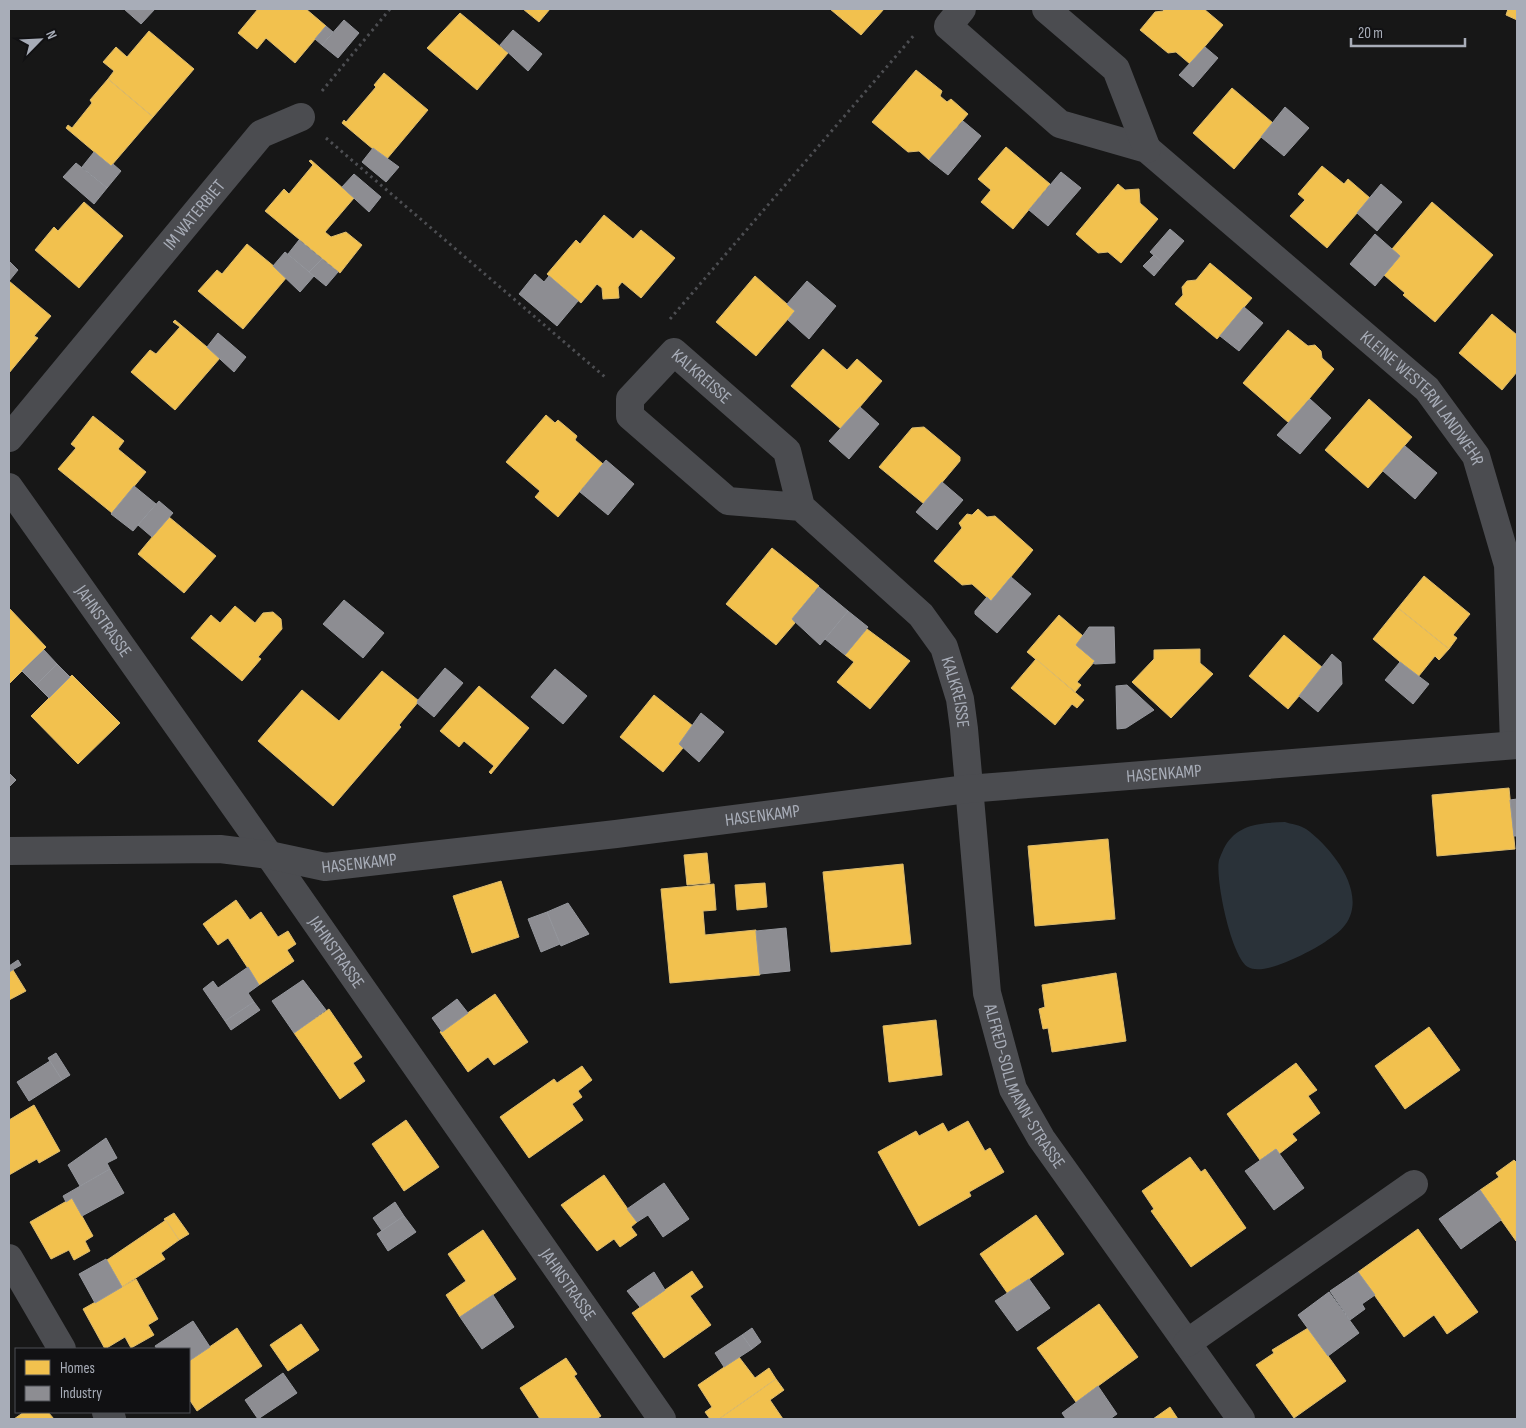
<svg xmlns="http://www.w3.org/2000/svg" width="1526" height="1428" viewBox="0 0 1526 1428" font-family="'Sofia Sans Condensed',sans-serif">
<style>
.water{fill:#2a3239}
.homes{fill:#f2c14e;stroke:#dcbb6e}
.industry{fill:#8d8d92;stroke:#95979d}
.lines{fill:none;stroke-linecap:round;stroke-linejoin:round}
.path{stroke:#4d4e52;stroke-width:3;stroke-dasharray:2.5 4;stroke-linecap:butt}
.street{stroke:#4b4c50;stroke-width:28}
.labels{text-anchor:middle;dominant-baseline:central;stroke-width:5;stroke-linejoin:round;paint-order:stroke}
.street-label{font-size:18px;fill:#a8adb8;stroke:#111113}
</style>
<rect width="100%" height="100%" fill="#171717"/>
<path class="water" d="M1285,822C1291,824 1300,825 1306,829C1331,847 1369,893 1345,925C1340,932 1332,937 1325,942C1311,951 1264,977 1248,967C1231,957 1215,878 1219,860C1221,855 1224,847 1227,843C1241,823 1263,823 1285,822Z"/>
<g class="homes">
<polygon points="258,9 306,9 326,26 295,63 266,38 257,49 238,33"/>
<polygon points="523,9 550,9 539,22"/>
<polygon points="830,9 884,9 861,35"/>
<polygon points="1165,9 1204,9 1223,25 1190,64 1176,52 1168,53 1140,30 1155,12 1163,11"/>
<polygon points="1508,9 1517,9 1517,20 1506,15"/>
<polygon points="460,13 508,53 477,90 427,48"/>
<polygon points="149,31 194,69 153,117 108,79 114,71 103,62 116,47 127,57"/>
<polygon points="916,70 942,91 940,96 947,102 951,99 968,114 929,160 919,151 908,152 872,122"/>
<polygon points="384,73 428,110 386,160 342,123 344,120 346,122 376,87 374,85"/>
<polygon points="108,79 153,117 111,166 66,128 68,125 72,128 92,103 90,100"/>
<polygon points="1232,88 1273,123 1234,169 1193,133"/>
<polygon points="1006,147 1050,184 1013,229 981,202 991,190 978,179"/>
<polygon points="311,160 354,198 325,232 331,237 346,232 362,245 340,273 265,211 284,189 289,194 313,165 309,161"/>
<polygon points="1322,166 1344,184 1348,179 1370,198 1327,248 1290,216 1305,200 1298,194"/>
<polygon points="1118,184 1125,190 1139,189 1140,203 1158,219 1121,263 1108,252 1098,253 1076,234"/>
<polygon points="84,202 123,236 79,288 35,250 54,227 58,231"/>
<polygon points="1432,202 1493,255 1435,322 1403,295 1405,293 1384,275 1400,256 1392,249"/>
<polygon points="604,215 633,239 641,230 675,258 641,298 622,282 618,287 619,298 603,299 602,288 597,284 581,303 547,274 576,240 580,244"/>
<polygon points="247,244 287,277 243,329 198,291 217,270 222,274"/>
<polygon points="1210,263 1252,298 1217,339 1175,304 1183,295 1182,287 1187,281 1196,280"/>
<polygon points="755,276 795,311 756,356 716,322"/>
<polygon points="9,281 51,316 34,336 38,338 9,373"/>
<polygon points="1492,314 1517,335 1517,372 1502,390 1459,353"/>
<polygon points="175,320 220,358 175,410 131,372 150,350 156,354 180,327 173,322"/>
<polygon points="1288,330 1308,346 1315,345 1321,351 1322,358 1334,369 1289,423 1243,383"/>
<polygon points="823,349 847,370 857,359 882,381 841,429 791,386"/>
<polygon points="1369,399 1412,437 1368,488 1325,450"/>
<polygon points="546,415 555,423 558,420 577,436 575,440 603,464 558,517 535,497 540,491 506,462"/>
<polygon points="93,416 124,441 118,449 146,472 112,513 58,469 76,448 71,444"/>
<polygon points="924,427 960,457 960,461 924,504 879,467 912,428"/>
<polygon points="978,509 987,517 995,516 1033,550 991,601 972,584 962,585 934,561 962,528 959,523 967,514 972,515"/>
<polygon points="169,517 216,556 184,593 138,554"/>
<polygon points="772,548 819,586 792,619 795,623 776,645 726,604"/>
<polygon points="1424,576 1470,614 1453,635 1457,638 1449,649 1398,608"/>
<polygon points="235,606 255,623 263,613 273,612 281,619 282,629 258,657 261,659 242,681 191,638 211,615 220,623"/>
<polygon points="9,608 46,647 9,684"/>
<polygon points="1398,608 1449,649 1439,660 1435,656 1418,677 1373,639"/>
<polygon points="1059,615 1083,636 1076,645 1095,661 1077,682 1081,685 1075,692 1027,652"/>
<polygon points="867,629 910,661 870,709 837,682 854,662 845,655"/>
<polygon points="1284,635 1323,668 1288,709 1249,676"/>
<polygon points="1200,649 1200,663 1213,674 1171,718 1132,682 1154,659 1154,650"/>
<polygon points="1036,659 1084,700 1077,708 1072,704 1055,725 1011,688"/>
<polygon points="382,671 419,701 399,725 401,727 333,806 258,741 302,690 339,721"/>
<polygon points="72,675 120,723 78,764 31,716"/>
<polygon points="479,686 529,728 491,774 489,772 494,766 464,741 459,747 440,731"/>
<polygon points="654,695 693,726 679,744 683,748 663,772 620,737"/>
<polygon points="1509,788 1515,849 1437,856 1432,795"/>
<polygon points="1108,839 1115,919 1035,926 1028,846"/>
<polygon points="707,853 710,883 687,885 684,855"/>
<polygon points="903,864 911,944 831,952 823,872"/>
<polygon points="501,881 519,937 472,953 453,896"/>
<polygon points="765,883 767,907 737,910 735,885"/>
<polygon points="714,884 716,910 703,911 705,935 756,930 760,975 670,983 661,889"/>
<polygon points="236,900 250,920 261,912 278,937 288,931 296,944 287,950 294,961 259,985 228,938 218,945 203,924"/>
<polygon points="13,970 26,991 9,1000 9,972"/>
<polygon points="1116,973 1126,1041 1052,1052 1048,1028 1043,1029 1039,1009 1045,1007 1042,985"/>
<polygon points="495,994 528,1042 494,1065 488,1057 468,1072 440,1032"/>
<polygon points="329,1009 362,1057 353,1063 365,1081 340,1099 294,1033"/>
<polygon points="936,1020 942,1075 889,1082 883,1026"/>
<polygon points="1429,1027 1460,1070 1405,1109 1375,1066"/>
<polygon points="1296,1063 1317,1090 1308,1096 1320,1113 1292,1134 1297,1140 1279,1154 1276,1149 1260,1160 1227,1114"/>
<polygon points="582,1066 592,1080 578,1091 582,1097 572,1104 583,1120 529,1158 500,1117 554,1079 557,1083"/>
<polygon points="34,1105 60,1151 39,1163 37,1159 9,1175 9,1120"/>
<polygon points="406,1120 439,1167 404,1191 372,1144"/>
<polygon points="968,1121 985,1151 990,1148 1004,1172 969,1192 971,1196 919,1226 878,1152 916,1131 919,1136 943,1123 948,1132"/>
<polygon points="1190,1157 1201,1172 1205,1169 1246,1228 1191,1267 1151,1211 1154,1209 1142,1191"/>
<polygon points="1514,1160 1517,1163 1516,1241 1480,1190 1499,1177 1496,1173"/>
<polygon points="604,1175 637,1222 631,1227 637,1235 620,1247 614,1239 597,1251 561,1205"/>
<polygon points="72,1198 93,1236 85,1241 90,1251 74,1260 69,1250 51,1259 30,1222"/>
<polygon points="174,1213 189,1234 179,1240 164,1219"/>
<polygon points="1036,1215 1064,1254 1008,1294 980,1254"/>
<polygon points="166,1220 179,1240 161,1253 165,1259 122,1287 107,1260"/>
<polygon points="1418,1229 1478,1312 1447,1334 1434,1315 1404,1337 1358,1272"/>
<polygon points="483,1230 516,1279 460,1317 446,1295 466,1281 448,1254"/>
<polygon points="692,1271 703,1287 690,1296 711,1325 664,1358 632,1313"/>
<polygon points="136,1279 158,1319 148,1325 154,1335 131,1348 125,1337 105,1349 83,1309"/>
<polygon points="1099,1304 1138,1357 1076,1402 1037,1348"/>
<polygon points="301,1324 319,1350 288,1371 270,1345"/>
<polygon points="237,1328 262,1366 197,1411 189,1399 189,1361"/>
<polygon points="1308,1328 1346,1381 1294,1418 1256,1365 1274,1353 1272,1350"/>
<polygon points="739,1357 755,1378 769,1368 776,1379 719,1419 710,1419 705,1412 712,1407 698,1385"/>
<polygon points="566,1358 577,1374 574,1376 601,1416 596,1419 540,1419 520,1388"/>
<polygon points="776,1379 784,1390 770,1400 783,1419 719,1419"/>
<polygon points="1170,1407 1178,1419 1153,1419"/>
<polygon points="24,1412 48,1412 54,1419 14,1419"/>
</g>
<g class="industry">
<polygon points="124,9 155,9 141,24"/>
<polygon points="344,20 359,33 338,58 322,45"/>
<polygon points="326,26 333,32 322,45 315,39"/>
<polygon points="513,30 542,54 528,71 500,45"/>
<polygon points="1205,47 1218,58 1193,87 1179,75"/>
<polygon points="1285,107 1309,128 1284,156 1261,137"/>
<polygon points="963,121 981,136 948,175 929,160"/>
<polygon points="373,148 399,167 386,182 362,162"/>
<polygon points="94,152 111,166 113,164 121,171 107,188 82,167"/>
<polygon points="76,163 107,188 94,204 63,177"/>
<polygon points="1061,172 1081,188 1048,226 1029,210"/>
<polygon points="354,174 381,197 369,212 342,187"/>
<polygon points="1381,184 1402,202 1377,231 1357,213"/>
<polygon points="1170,229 1184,241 1164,264 1150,252"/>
<polygon points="1375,234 1400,256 1375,286 1350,264"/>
<polygon points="299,240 322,259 309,272 288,254"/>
<polygon points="285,252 314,276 300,292 273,266"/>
<polygon points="1154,255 1164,264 1154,276 1143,266"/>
<polygon points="322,259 338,272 326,286 309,272"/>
<polygon points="9,261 18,270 9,281"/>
<polygon points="535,274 544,282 549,276 578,301 557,326 519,294"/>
<polygon points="807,281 836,306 809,339 788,320 795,311 787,304"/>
<polygon points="1244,307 1263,323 1239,351 1220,336"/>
<polygon points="218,333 246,357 234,372 207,347"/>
<polygon points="1310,399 1331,418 1300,454 1277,435"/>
<polygon points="860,407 879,424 849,459 829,441"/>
<polygon points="1405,446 1437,473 1415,499 1383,471"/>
<polygon points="606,460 634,484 608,515 580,492"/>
<polygon points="942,482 963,500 937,530 916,512"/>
<polygon points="134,486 156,504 133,531 111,514"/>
<polygon points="159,501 173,513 152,537 138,525"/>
<polygon points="1011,577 1031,594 997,633 975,614 975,611 987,597 991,601"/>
<polygon points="819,587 848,611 820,645 792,619"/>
<polygon points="344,600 384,633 363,658 323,624"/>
<polygon points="848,611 868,627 845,655 825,639"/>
<polygon points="1089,627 1114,627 1115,663 1095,664 1093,663 1095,661 1076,645"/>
<polygon points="44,650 57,664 36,685 22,671"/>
<polygon points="1332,654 1341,662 1342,684 1318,712 1299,696"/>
<polygon points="1400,662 1429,684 1413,704 1385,680"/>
<polygon points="57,664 70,677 49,698 36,685"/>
<polygon points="445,668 463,683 434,717 417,703 418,700"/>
<polygon points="555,669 587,696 563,724 531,697"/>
<polygon points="1127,685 1154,710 1126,728 1117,729 1116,686"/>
<polygon points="701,713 724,732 699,762 679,744"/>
<polygon points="9,773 16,780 9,787"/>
<polygon points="1517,799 1517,836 1514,836 1510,800"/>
<polygon points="568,903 589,934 561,946 547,912"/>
<polygon points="547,912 560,944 541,952 528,919"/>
<polygon points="786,928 790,971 760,974 756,931"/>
<polygon points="18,960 21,965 9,972 9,966"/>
<polygon points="248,967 259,985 248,993 254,1002 225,1021 203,989 213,981 218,988"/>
<polygon points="303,980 326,1010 294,1033 272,1001"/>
<polygon points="457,999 468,1013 442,1032 432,1018"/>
<polygon points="254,1002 260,1010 231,1030 225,1021"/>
<polygon points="56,1053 70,1075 62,1080 48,1058"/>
<polygon points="50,1061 62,1080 29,1101 17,1082"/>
<polygon points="106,1138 117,1158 107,1163 110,1169 80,1186 68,1165"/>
<polygon points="1276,1149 1304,1188 1274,1210 1245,1171"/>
<polygon points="110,1169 124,1193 82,1216 72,1198 66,1202 63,1196"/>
<polygon points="664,1183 689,1219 663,1237 648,1215 637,1222 627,1209"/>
<polygon points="1480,1190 1501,1220 1461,1249 1439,1219"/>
<polygon points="395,1202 404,1216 382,1231 373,1218"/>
<polygon points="404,1216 416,1232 388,1251 377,1234"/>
<polygon points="106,1259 122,1287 95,1303 79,1274"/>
<polygon points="654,1272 665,1290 640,1307 627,1291"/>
<polygon points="1358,1272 1375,1295 1362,1304 1365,1309 1350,1320 1330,1291"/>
<polygon points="1029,1279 1050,1308 1017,1331 995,1301"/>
<polygon points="1329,1292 1359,1333 1328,1356 1298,1315"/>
<polygon points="493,1295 514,1327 482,1349 460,1317"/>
<polygon points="193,1321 210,1347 189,1361 189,1349 157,1349 155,1346"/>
<polygon points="752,1328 761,1342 752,1349 742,1335"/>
<polygon points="742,1335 752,1349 724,1367 715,1353"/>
<polygon points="283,1373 297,1393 258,1419 245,1400"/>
<polygon points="1098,1386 1117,1414 1110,1419 1066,1419 1062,1413"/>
</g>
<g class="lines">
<g class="path">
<polyline points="322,91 390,9"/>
<polyline points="326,138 605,377"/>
<polyline points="670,319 915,34"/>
</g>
<g class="street">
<path id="s1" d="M962,9L948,26L1060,124L1147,149L1427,389L1476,456L1508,565L1514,745"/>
<polyline points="1046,9 1116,69 1147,149"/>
<path id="s2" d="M9,438L261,134L301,117"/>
<path id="s3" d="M9,487L269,855L662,1419"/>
<path id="s4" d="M801,507L728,501L630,416V399L674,352L787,451L801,507L921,615L944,647L960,699L964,729L987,993L1013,1089L1041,1138L1241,1419"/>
<path id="s5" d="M9,851L220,849L269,855L325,867L616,834L967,789L1517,745"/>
<polyline points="9,1258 62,1349"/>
<polyline points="1187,1343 1414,1184"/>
<polyline points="106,1412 112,1419"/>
</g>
</g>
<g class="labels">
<g class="street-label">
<text stroke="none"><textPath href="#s2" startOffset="290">IM WATERBIET</textPath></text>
<text stroke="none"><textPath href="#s4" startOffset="321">KALKREISSE</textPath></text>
<text stroke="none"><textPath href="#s1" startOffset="634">KLEINE WESTERN LANDWEHR</textPath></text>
<text stroke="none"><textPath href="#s3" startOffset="164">JAHNSTRASSE</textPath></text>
<text stroke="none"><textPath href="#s4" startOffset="740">KALKREISSE</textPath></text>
<text stroke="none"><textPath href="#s5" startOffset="1162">HASENKAMP</textPath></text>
<text stroke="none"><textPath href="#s5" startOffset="758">HASENKAMP</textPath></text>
<text stroke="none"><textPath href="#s5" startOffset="352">HASENKAMP</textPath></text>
<text stroke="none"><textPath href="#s3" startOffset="569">JAHNSTRASSE</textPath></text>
<text stroke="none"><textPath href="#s4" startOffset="1144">ALFRED-SOLLMANN-STRASSE</textPath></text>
<text stroke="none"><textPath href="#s3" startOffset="974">JAHNSTRASSE</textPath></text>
</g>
</g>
<rect width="1526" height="1428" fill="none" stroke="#a8adb8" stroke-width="20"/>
<rect x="15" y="1348" width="175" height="65" fill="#111113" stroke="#4d4f55"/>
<rect x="25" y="1360" width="25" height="15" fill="#f2c14e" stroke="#4d4f55"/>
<text x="60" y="1373" font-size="15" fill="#a8adb8">Homes</text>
<rect x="25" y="1386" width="25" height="15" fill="#8d8d92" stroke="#4d4f55"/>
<text x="60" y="1398" font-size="15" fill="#a8adb8">Industry</text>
<g transform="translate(40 40) rotate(66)" stroke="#111113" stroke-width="4" paint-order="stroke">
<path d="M0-4L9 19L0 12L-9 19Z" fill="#a8adb8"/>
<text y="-8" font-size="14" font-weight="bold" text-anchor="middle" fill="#a8adb8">N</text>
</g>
<path d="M1351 38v8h114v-8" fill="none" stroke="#a8adb8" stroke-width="2.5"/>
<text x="1358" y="38" font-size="15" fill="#a8adb8" stroke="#111113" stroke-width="4" paint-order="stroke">20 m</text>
</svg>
